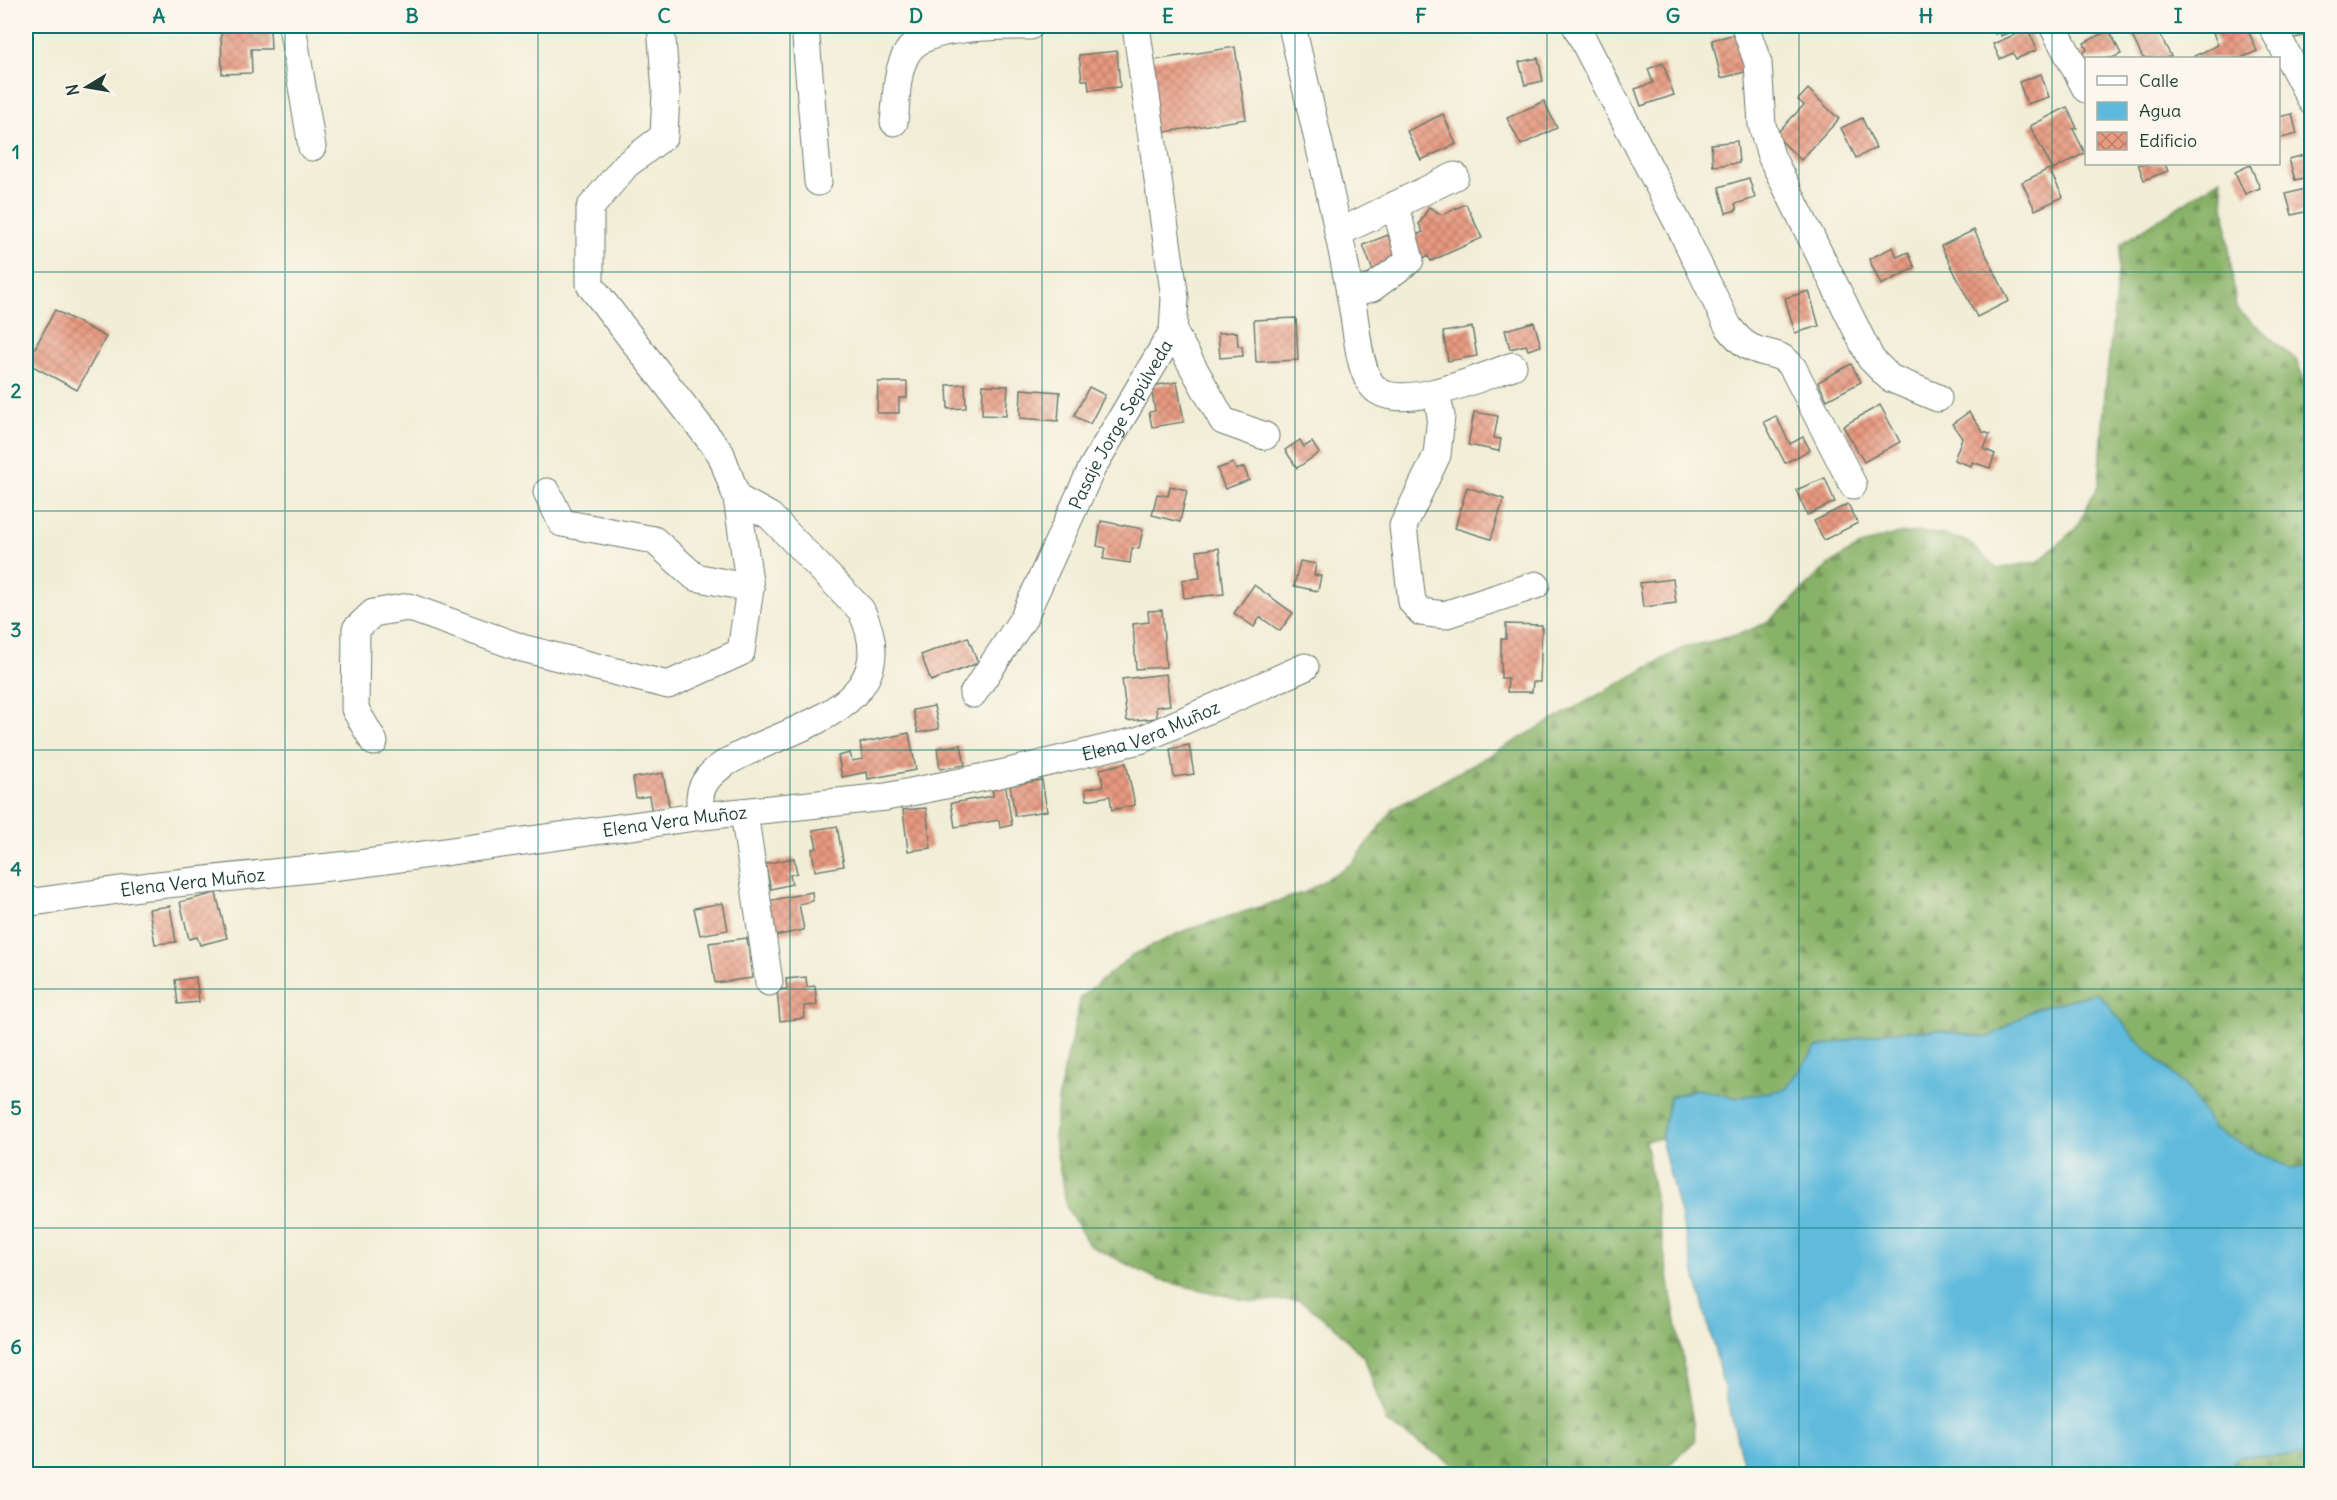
<svg xmlns="http://www.w3.org/2000/svg" width="2337" height="1500" viewBox="0 0 2337 1500" font-family="Delius,sans-serif">
<style>
.forest{fill:url(#forest-firs);stroke:#54784e;stroke-width:1.5}
.water{fill:#5ebadc;stroke:#3e7c88;stroke-width:1.5}
.building{fill:url(#building-cross-hatch)}
.lines{fill:none;stroke-linecap:round;stroke-linejoin:round}
.minor-casing{stroke:#697b6d;stroke-width:29}
.minor{stroke:#fff;stroke-width:27}
.grid{fill:none;stroke:#0f766e;stroke-width:1.5;stroke-opacity:0.55}
.labels{text-anchor:middle;dominant-baseline:central;stroke-width:4.5;stroke-linejoin:round;paint-order:stroke}
.street-label{font-size:18px;fill:#1f3d34;stroke:#fbf7ec}
.neatline{fill:none;stroke:#0f766e;stroke-width:2}
.grid-label{font-size:20px;text-anchor:middle;font-weight:bold;fill:#0f766e}
</style>
<defs>
<pattern id="forest-firs" width="22" height="20" patternUnits="userSpaceOnUse" patternTransform="scale(1.5)"><rect width="22" height="20" fill="#88b268"/><path d="M5 1l3.5 6h-7zM16 11l3.5 6h-7z" fill="#6f9256"/></pattern>
<pattern id="building-cross-hatch" width="8" height="8" patternUnits="userSpaceOnUse" patternTransform="scale(1.5)"><rect width="8" height="8" fill="#e89980"/><path d="M0 0l8 8M0 8l8-8" fill="none" stroke="#bb7e6a"/></pattern>
</defs>
<rect width="100%" height="100%" fill="#fbf7ec"/>
<filter id="ink" filterUnits="userSpaceOnUse"><feTurbulence type="fractalNoise" baseFrequency=".0167" numOctaves="2"/><feDisplacementMap in="SourceGraphic" scale="12" xChannelSelector="R" yChannelSelector="G"/><feConvolveMatrix kernelMatrix="1 2 1 2 8 2 1 2 1" color-interpolation-filters="sRGB"/></filter>
<filter id="wash" filterUnits="userSpaceOnUse"><feTurbulence type="fractalNoise" baseFrequency=".008" numOctaves="4" result="noise"/><feDisplacementMap in="SourceGraphic" scale="24" xChannelSelector="R" yChannelSelector="G"/><feGaussianBlur stdDeviation="1.35" result="paint"/><feColorMatrix in="noise" values="0 0 0 0 0 0 0 0 0 0 0 0 0 0 0 0 0 1.4 0 .05"/><feComposite in="paint" operator="in"/></filter>
<g filter="url(#wash)">
<rect width="100%" height="100%" fill="#f2edd6"/>
<g class="forest">
<path d="M2221,179L2236,308L2296,360L2311,396V1166L2290,1168L2213,1130L2188,1089L2138,1041L2097,993L2034,1009L1988,1038L1937,1030L1885,1032L1816,1048L1787,1089L1736,1098L1697,1089L1670,1097L1661,1139L1645,1140L1696,1440L1659,1474H1468L1386,1422L1365,1359L1333,1325L1299,1300L1253,1302L1159,1280L1089,1245L1067,1208L1054,1138L1059,1094L1081,997L1133,955L1186,930L1304,893L1353,863L1394,808L1683,648C1709,641 1739,637 1763,624C1786,611 1801,589 1821,572C1857,541 1907,522 1953,538C1959,539 1966,541 1970,544C1980,551 1989,561 1997,569L2039,561L2076,528L2099,483L2105,395L2121,244Z"/>
<polygon points="2239,1456 2311,1456 2311,1474 2219,1474"/>
</g>
<polygon class="water" points="2098,993 2138,1041 2188,1089 2214,1130 2290,1168 2311,1166 2311,1456 2239,1456 2219,1474 1746,1474 1661,1139 1670,1097 1697,1089 1736,1098 1786,1089 1816,1048 1885,1032 1937,1030 1988,1038 2034,1009"/>
<g id="blocks">
<g class="building">
<polygon points="1990,26 2022,26 2001,36 2000,32 1995,34"/>
<polygon points="2152,26 2155,26 2171,56 2166,58 2143,58 2132,36"/>
<polygon points="2228,26 2246,26 2257,51 2241,58 2195,58 2194,56 2218,45 2213,33"/>
<polygon points="2288,26 2312,26 2312,34 2290,39"/>
<polygon points="270,29 271,49 251,49 252,73 222,74 221,30"/>
<polygon points="2028,29 2037,50 2016,59 2013,53 2000,59 1993,44"/>
<polygon points="2109,30 2121,54 2112,58 2086,58 2086,67 2080,53 2087,50 2084,43"/>
<polygon points="1740,33 1749,71 1721,78 1712,40"/>
<polygon points="1235,47 1246,119 1153,134 1142,62"/>
<polygon points="1117,51 1120,87 1089,90 1088,80 1082,80 1079,55"/>
<polygon points="1538,58 1543,81 1525,85 1519,62"/>
<polygon points="1663,63 1674,95 1641,106 1635,89 1653,83 1648,69"/>
<polygon points="2041,74 2049,97 2027,104 2019,82"/>
<polygon points="1808,89 1839,119 1801,160 1775,135 1804,105 1798,100"/>
<polygon points="1544,101 1557,128 1521,145 1507,118"/>
<polygon points="2067,107 2077,128 2073,129 2085,153 2053,170 2030,126"/>
<polygon points="1443,114 1456,144 1421,160 1407,131"/>
<polygon points="2292,114 2297,134 2278,139 2278,117"/>
<polygon points="1862,118 1876,148 1856,158 1841,128"/>
<polygon points="1737,141 1739,163 1713,166 1711,144"/>
<polygon points="2312,153 2312,176 2295,180 2289,159"/>
<polygon points="2138,164 2165,164 2168,171 2144,180"/>
<polygon points="2250,165 2260,188 2245,194 2235,172"/>
<polygon points="2049,169 2063,197 2035,210 2022,182"/>
<polygon points="1749,178 1755,198 1735,204 1737,210 1726,213 1719,187"/>
<polygon points="2312,187 2312,210 2292,215 2286,194"/>
<polygon points="1466,204 1482,238 1431,261 1428,256 1419,260 1409,238 1423,232 1419,224 1429,207 1442,215"/>
<polygon points="1974,230 2009,301 1977,317 1941,246"/>
<polygon points="1388,235 1398,262 1373,271 1363,245"/>
<polygon points="1893,247 1897,257 1908,252 1915,268 1881,285 1869,259"/>
<polygon points="1809,291 1819,326 1795,333 1785,298"/>
<polygon points="55,310 106,337 77,390 27,363"/>
<polygon points="1296,318 1298,360 1256,362 1254,320"/>
<polygon points="1534,322 1541,346 1528,350 1526,345 1510,349 1505,330"/>
<polygon points="1472,327 1477,356 1448,361 1443,332"/>
<polygon points="1237,332 1238,346 1242,346 1243,356 1220,358 1218,333"/>
<polygon points="1851,364 1861,382 1827,400 1818,382"/>
<polygon points="878,382 907,382 907,398 899,398 899,413 877,413"/>
<polygon points="1177,382 1184,422 1152,427 1149,412 1155,411 1151,386"/>
<polygon points="965,384 966,408 948,409 947,385"/>
<polygon points="983,385 1008,386 1006,416 982,415"/>
<polygon points="1089,387 1105,395 1090,424 1074,416"/>
<polygon points="1021,389 1060,392 1058,421 1020,418"/>
<polygon points="1880,405 1900,442 1864,462 1843,426"/>
<polygon points="1474,412 1498,416 1494,438 1501,439 1499,451 1468,445"/>
<polygon points="1969,412 1983,432 1990,434 1984,449 1995,454 1990,468 1972,462 1971,466 1954,460 1962,438 1952,424"/>
<polygon points="1776,416 1790,444 1803,437 1810,450 1785,463 1764,422"/>
<polygon points="1300,440 1304,447 1312,442 1319,453 1297,468 1285,450"/>
<polygon points="1233,463 1236,470 1244,467 1249,480 1225,489 1217,469"/>
<polygon points="1825,478 1835,502 1807,515 1796,490"/>
<polygon points="1170,486 1187,490 1180,522 1152,515 1157,494 1168,496"/>
<polygon points="1467,487 1504,499 1491,539 1455,528"/>
<polygon points="1848,504 1858,523 1824,540 1814,521"/>
<polygon points="1101,521 1143,529 1139,549 1132,548 1130,563 1103,559 1106,548 1097,546"/>
<polygon points="1219,548 1224,594 1184,598 1182,580 1200,578 1197,551"/>
<polygon points="1300,561 1316,564 1314,575 1321,576 1318,591 1294,586"/>
<polygon points="1673,579 1676,603 1643,607 1640,583"/>
<polygon points="1254,585 1293,613 1280,631 1260,617 1254,627 1234,613"/>
<polygon points="1162,610 1166,667 1136,669 1133,624 1149,622 1148,611"/>
<polygon points="1506,624 1542,625 1540,682 1533,682 1532,692 1507,692 1508,678 1501,678 1501,639 1506,639"/>
<polygon points="968,637 978,663 931,681 921,655"/>
<polygon points="1166,674 1170,705 1156,707 1157,718 1127,721 1122,679"/>
<polygon points="934,706 939,729 918,733 913,710"/>
<polygon points="909,733 916,770 868,779 867,772 842,777 838,756 850,753 852,761 863,759 860,743"/>
<polygon points="961,745 965,765 940,769 937,748"/>
<polygon points="1189,745 1194,774 1174,777 1170,749"/>
<polygon points="1126,763 1135,805 1112,810 1110,796 1087,800 1085,789 1103,786 1100,769"/>
<polygon points="663,773 670,811 652,814 649,796 636,798 633,778"/>
<polygon points="1042,780 1047,811 1015,816 1010,785"/>
<polygon points="1005,782 1012,825 1000,828 999,820 955,827 951,803 993,796 992,784"/>
<polygon points="926,808 931,848 908,851 903,810"/>
<polygon points="837,826 844,866 815,871 812,849 817,848 813,830"/>
<polygon points="794,858 797,873 790,875 792,884 771,889 765,864"/>
<polygon points="812,892 813,901 799,904 804,930 769,937 763,902"/>
<polygon points="216,893 227,938 200,945 197,937 189,939 180,902"/>
<polygon points="723,903 728,930 700,935 694,908"/>
<polygon points="170,906 176,942 155,944 149,909"/>
<polygon points="747,938 752,978 715,983 709,943"/>
<polygon points="196,977 199,1002 178,1004 175,980"/>
<polygon points="806,977 807,987 815,986 817,1005 804,1006 805,1018 780,1021 777,990 787,989 786,979"/>
</g>
</g>
</g>
<g filter="url(#ink)">
<use href="#blocks" fill-opacity="0" stroke="#697b6d" stroke-width="1.5"/>
<g class="lines">
<defs>
<g id="minor">
<polyline points="292,26 312,147"/>
<path d="M661,26L666,92L664,136L626,165L590,208V285L721,454L737,498L770,516L861,610C923,738 703,729 700,798C699,803 702,811 703,816"/>
<polyline points="805,26 818,182"/>
<path d="M1292,26C1313,120 1337,215 1353,310C1357,331 1359,379 1378,391C1407,410 1481,377 1513,366"/>
<path d="M1576,26L1681,229L1728,326C1734,334 1742,344 1752,348C1770,356 1780,351 1793,368L1853,485"/>
<polyline points="1745,26 1758,63 1762,125 1771,156 1871,359 1890,378 1938,398"/>
<polyline points="2053,26 2086,89"/>
<polyline points="2272,26 2312,102"/>
<path d="M894,122C897,101 895,73 907,53C924,24 1000,26 1030,26"/>
<polyline points="1338,233 1455,176"/>
<polyline points="1350,293 1372,288 1410,260 1395,205"/>
<polyline points="1173,331 1223,421 1265,436"/>
<polyline points="1436,393 1441,416 1437,455 1403,526 1412,602 1421,612 1444,615 1536,585"/>
<polyline points="547,492 562,523 654,540 695,577 750,588"/>
<path id="s1" d="M973,694L1023,619L1092,468L1173,331L1175,298L1136,26"/>
<polyline points="374,742 355,709 356,629 373,613 408,607 522,648 668,685 741,652 750,588 737,498"/>
<polyline points="744,812 769,982"/>
<path id="s2" d="M26,903L148,886L358,864L703,816L886,797L1000,774L1140,740L1305,667"/>
</g>
</defs>
<use href="#minor" class="minor-casing"/>
<use href="#minor" class="minor"/>
</g>
</g>
<path class="grid" d="M285,26V1474M538,26V1474M790,26V1474M1042,26V1474M1295,26V1474M1547,26V1474M1799,26V1474M2052,26V1474M26,272H2312M26,511H2312M26,750H2312M26,989H2312M26,1228H2312"/>
<g class="labels">
<g class="street-label">
<text stroke="none"><textPath href="#s1" startOffset="308">Pasaje Jorge Sepúlveda</textPath></text>
<text stroke="none"><textPath href="#s2" startOffset="1140">Elena Vera Muñoz</textPath></text>
<text stroke="none"><textPath href="#s2" startOffset="654">Elena Vera Muñoz</textPath></text>
<text stroke="none"><textPath href="#s2" startOffset="168">Elena Vera Muñoz</textPath></text>
</g>
</g>
<rect width="2337" height="1500" fill="none" stroke="#fbf7ec" stroke-width="66"/>
<rect x="2085" y="57" width="195" height="108" fill="#fbf7ec" stroke="#a3ada2" stroke-width="1.5"/>
<rect x="2097" y="76" width="30" height="9" fill="#ffffff" stroke="#a3ada2" stroke-width="1.5"/>
<text x="2139" y="87" font-size="18" fill="#1f3d34">Calle</text>
<rect x="2097" y="102" width="30" height="18" fill="#5ebadc" stroke="#a3ada2" stroke-width="1.5"/>
<text x="2139" y="117" font-size="18" fill="#1f3d34">Agua</text>
<rect x="2097" y="132" width="30" height="18" fill="url(#building-cross-hatch)" stroke="#a3ada2" stroke-width="1.5"/>
<text x="2139" y="147" font-size="18" fill="#1f3d34">Edificio</text>
<g transform="translate(87 87) rotate(259)" stroke="#fbf7ec" stroke-width="4.5" paint-order="stroke">
<path d="M0-4.5L10 22L0 15L-10 22Z" fill="#1f3d34"/>
<text y="-9" font-size="16" font-weight="bold" text-anchor="middle" fill="#1f3d34">N</text>
</g>
<rect x="33" y="33" width="2271" height="1434" class="neatline"/>
<g class="grid-label">
<text x="159" y="23">A</text>
<text x="412" y="23">B</text>
<text x="664" y="23">C</text>
<text x="916" y="23">D</text>
<text x="1168" y="23">E</text>
<text x="1421" y="23">F</text>
<text x="1673" y="23">G</text>
<text x="1926" y="23">H</text>
<text x="2178" y="23">I</text>
<text x="16" y="159">1</text>
<text x="16" y="398">2</text>
<text x="16" y="637">3</text>
<text x="16" y="876">4</text>
<text x="16" y="1115">5</text>
<text x="16" y="1354">6</text>
</g>
</svg>
